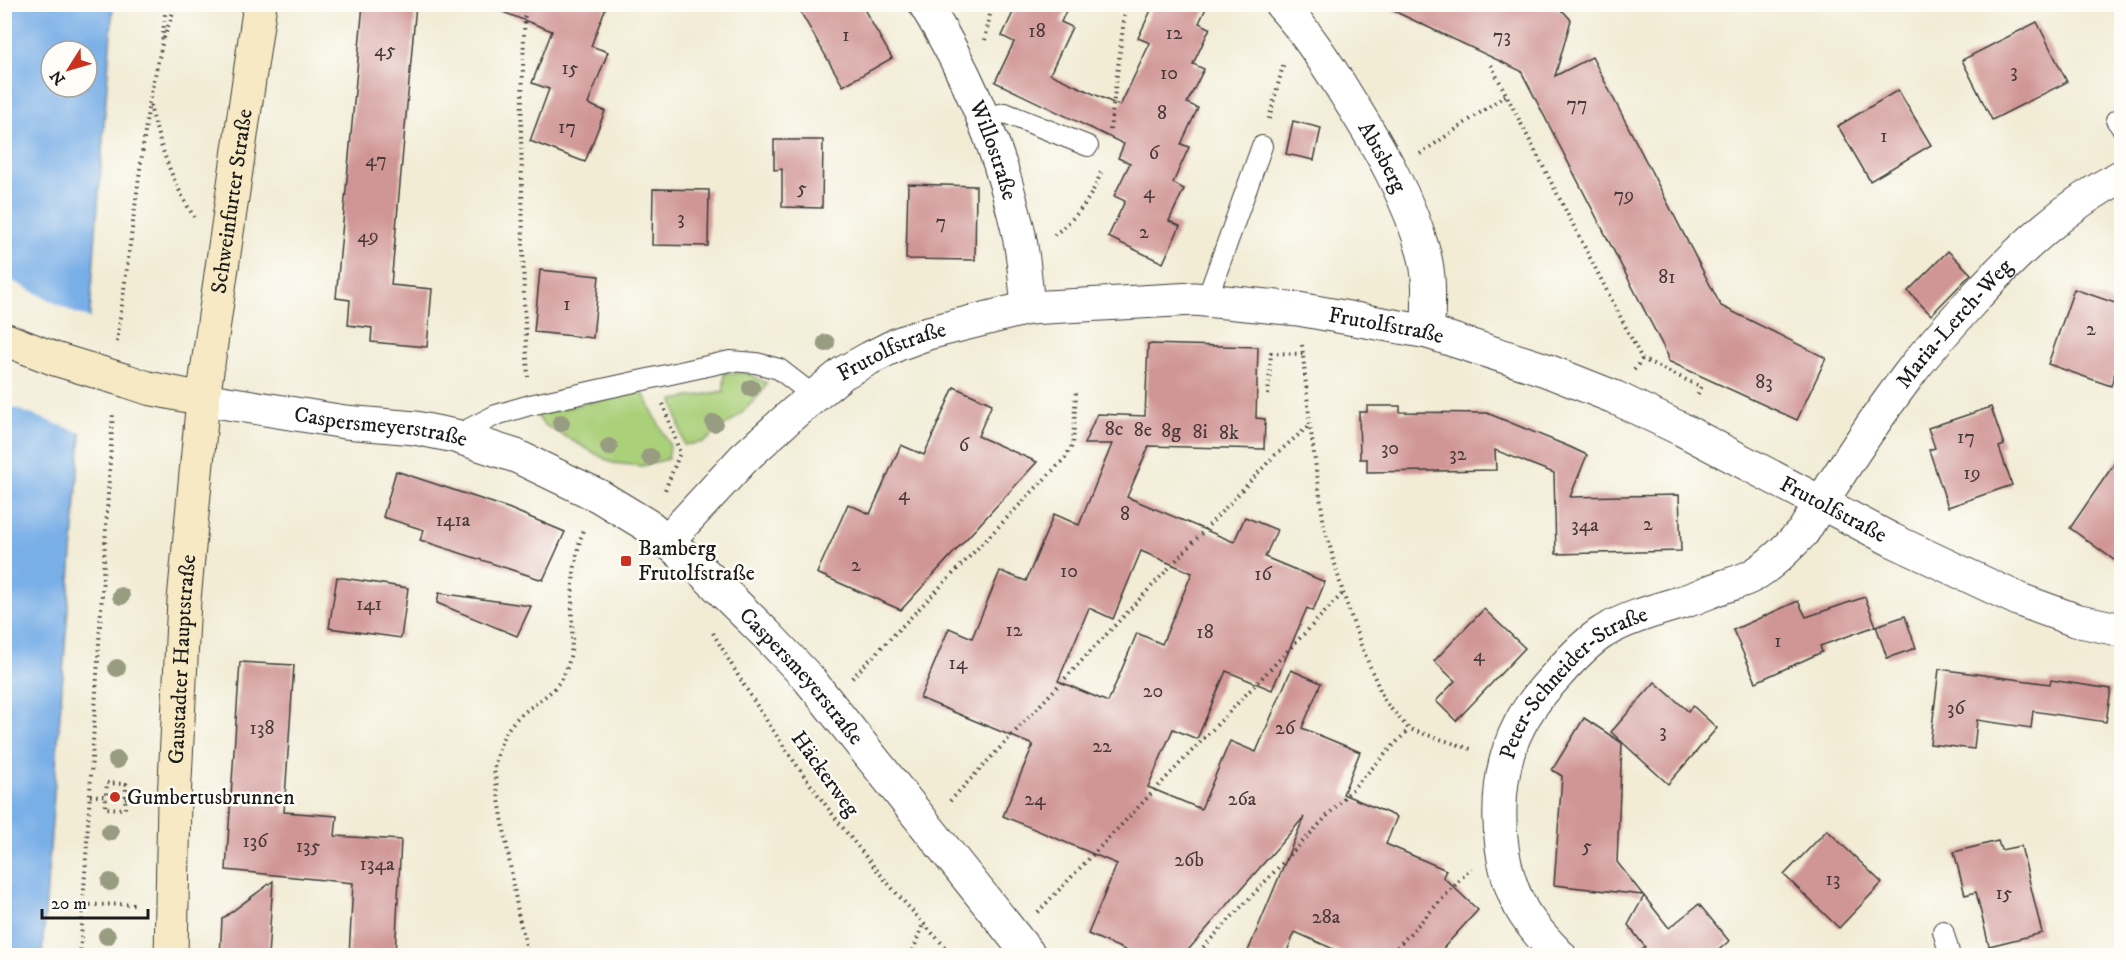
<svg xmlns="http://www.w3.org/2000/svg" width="2126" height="960" viewBox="0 0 2126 960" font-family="'IM FELL DW Pica',serif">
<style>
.green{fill:#abd07a;stroke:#64764b;stroke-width:1.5}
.water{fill:#79afe7;stroke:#4a6682;stroke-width:1.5;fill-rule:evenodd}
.pier{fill:#f2ecd5}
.building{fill:#d09695;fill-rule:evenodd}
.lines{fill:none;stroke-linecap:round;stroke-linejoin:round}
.lane-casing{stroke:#3c3b38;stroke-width:22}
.street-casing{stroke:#3c3b38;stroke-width:35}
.secondary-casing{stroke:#3c3b38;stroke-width:35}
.path{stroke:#3c3b38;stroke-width:4;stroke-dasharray:1.5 4.5;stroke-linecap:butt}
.lane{stroke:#fff;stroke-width:20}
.street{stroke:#fff;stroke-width:33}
.secondary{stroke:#f6e9c3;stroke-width:33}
.secondary-bridge-casing{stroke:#3c3b38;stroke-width:35;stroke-linecap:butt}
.secondary-bridge{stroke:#f6e9c3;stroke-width:33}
.tree{fill:#989c81}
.poi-dot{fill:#c8321e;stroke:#fdfcf7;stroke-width:2}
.labels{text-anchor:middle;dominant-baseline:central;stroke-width:5;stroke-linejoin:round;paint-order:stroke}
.number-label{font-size:20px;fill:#493a3a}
.street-label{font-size:22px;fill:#1c1c1c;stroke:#fdfcf7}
.poi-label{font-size:22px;fill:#1c1c1c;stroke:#fdfcf7;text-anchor:start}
</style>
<rect width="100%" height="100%" fill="#fdfcf7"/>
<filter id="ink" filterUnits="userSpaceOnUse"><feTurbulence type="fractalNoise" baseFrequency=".0167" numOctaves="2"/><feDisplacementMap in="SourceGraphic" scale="12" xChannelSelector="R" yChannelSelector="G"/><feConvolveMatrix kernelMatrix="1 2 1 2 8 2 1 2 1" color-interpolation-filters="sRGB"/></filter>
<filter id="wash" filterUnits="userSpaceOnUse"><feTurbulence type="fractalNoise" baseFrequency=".008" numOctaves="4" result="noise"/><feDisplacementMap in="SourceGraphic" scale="24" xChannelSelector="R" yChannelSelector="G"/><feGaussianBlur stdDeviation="1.35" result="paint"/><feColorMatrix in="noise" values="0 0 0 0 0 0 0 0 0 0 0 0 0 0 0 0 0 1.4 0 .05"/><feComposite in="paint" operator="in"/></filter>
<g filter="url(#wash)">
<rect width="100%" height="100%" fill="#f2ecd5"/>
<g class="green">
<polygon points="724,373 746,373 767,383 762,392 741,414 704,442 684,445 673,400 724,391"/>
<polygon points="642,391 670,446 668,459 642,466 612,463 543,424 536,414"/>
</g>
<path class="water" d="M5,5H113L42,955L5,956ZM51,51H87V87H51Z"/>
<polygon class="pier" points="5,277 75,313 93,319 84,434 4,404"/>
<g id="blocks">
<g class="building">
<polygon points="363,4 416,4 391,285 432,289 427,347 371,342 372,328 348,325 350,300 336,298"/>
<polygon points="491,4 607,4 591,46 608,52 588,104 605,111 585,162 530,141 549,89 532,83 552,31 490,7"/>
<polygon points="796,4 861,4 892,58 843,86"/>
<polygon points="1017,4 1069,4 1061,22 1072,27 1050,74 1120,106 1150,43 1138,38 1154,4 1208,4 1199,23 1210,28 1193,64 1204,69 1187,103 1198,108 1181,144 1189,147 1173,183 1184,189 1169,221 1180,226 1163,263 1108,237 1125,201 1114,196 1130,163 1118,158 1124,144 995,82 1014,42 1002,36"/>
<polygon points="1379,4 1547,4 1564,12 1571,20 1555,76 1592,57 1721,306 1826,358 1797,420 1668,361 1668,356 1521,71"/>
<polygon points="2037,22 2067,82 1992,120 1962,60"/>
<polygon points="1898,90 1931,145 1870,181 1838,126"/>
<polygon points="1293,121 1321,128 1314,160 1286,154"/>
<polygon points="774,140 823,140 822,208 782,207 782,169 774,170"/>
<polygon points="908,184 976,186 975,260 906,259"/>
<polygon points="653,189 709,190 708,246 652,245"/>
<polygon points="1948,251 1971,274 1931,315 1908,291"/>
<polygon points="540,270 599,276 593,338 534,332"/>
<polygon points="2074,289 2121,305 2121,353 2111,386 2048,364"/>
<path d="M1148,344L1258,347L1256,418L1265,419L1264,449L1149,446L1127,497L1234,542L1245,517L1277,530L1265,557L1325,582L1313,611L1307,608L1272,690L1226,671L1197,739L1173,729L1148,787L1201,809L1230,741L1256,752L1291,670L1321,683L1302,728L1360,752L1343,794L1397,817L1386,844L1446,870L1443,877L1478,910L1436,956H1349L1295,932L1285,956H1246L1304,817L1183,956H1139L1088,934L1117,864L1003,816L1033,745L920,698L949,628L972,638L1000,571L1026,581L1054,514L1079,525L1112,444H1084L1097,414L1145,416ZM1141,551L1192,573L1162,644L1137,633L1108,702L1058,681L1089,608L1113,619Z"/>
<polygon points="954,387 992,404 978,436 1037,462 901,610 817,573 848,504 870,514 901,445 924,455"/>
<polygon points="1367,406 1400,406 1400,412 1487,413 1570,447 1587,455 1570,497 1679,495 1681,551 1556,554 1554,473 1495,450 1496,470 1367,472 1367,459 1360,459 1359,412 1367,412"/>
<polygon points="1991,407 2004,445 1999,447 2012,485 1948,507 1929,450 1935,448 1928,428"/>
<polygon points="2121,454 2121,565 2070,528"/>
<polygon points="396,471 508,508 565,532 543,580 420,540 424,530 383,517"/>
<polygon points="337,577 408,588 401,638 329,628"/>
<polygon points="439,593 531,606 517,636 437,603"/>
<polygon points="1865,597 1876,626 1820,646 1822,652 1756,682 1733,630 1798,601 1806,617"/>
<polygon points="1484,609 1525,648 1456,721 1436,701 1455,681 1434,661"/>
<polygon points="1905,616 1916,648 1887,658 1876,626"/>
<polygon points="240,662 294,665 284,812 337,816 335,836 401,840 395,956 349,956 353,883 226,870"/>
<polygon points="1939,669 2050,684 2051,680 2111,689 2106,722 2033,711 2031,728 1977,720 1974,749 1930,744"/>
<polygon points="1655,682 1688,711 1693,706 1717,728 1668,784 1611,732"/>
<polygon points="1584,718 1622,743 1617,862 1643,895 1554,885 1562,776 1552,770"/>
<polygon points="1827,830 1882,883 1839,928 1784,875"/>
<polygon points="1998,841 2001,850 2021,846 2042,933 1989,946 1976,892 1965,895 1954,852"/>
<polygon points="273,881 268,956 220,956 222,919"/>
<polygon points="1644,896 1669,928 1699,904 1729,941 1712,956 1634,956 1645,947 1628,925"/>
</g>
</g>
</g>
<g filter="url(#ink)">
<use href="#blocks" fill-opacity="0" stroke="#3c3b38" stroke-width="1.5"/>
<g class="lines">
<defs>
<g id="lane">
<polyline points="983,118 1005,113 1088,146"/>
<polyline points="2116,120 2122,128"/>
<polyline points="1207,299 1262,146"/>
<polyline points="455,436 496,415 530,405 730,361 756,363 779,369 814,396"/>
<polyline points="1943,931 1950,956"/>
</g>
<g id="street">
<path id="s1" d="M925,4C966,71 997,142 1015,218C1023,247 1025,278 1028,308"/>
<path id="s2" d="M1281,4C1307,33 1328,65 1348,98C1379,147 1409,198 1424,254C1431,279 1428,307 1428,332"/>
<path id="s3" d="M203,399L345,422L415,428L455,436L516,456L599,496L650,527L701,570L766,634L809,679L1030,956"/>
<path id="s4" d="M668,540L744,458L795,412L843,373L870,358L898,344L928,333L1028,308L1194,299L1298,309L1428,332L1543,369L1614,397L1681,429L1892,540L2020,600L2075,620L2122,630"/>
<path id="s5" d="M1560,956C1546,941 1532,927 1522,910C1494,859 1492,778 1519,726C1528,707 1543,690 1557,675C1570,660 1586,643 1603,632C1627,618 1653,611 1679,603C1694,599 1708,592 1722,587C1731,584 1743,581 1752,576C1771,565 1787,548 1803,532C1836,478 1871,424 1910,373C1931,345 1955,320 1978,294C2021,248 2066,205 2122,176"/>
</g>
<g id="secondary">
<polyline points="127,381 148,388 203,399"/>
<path id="s6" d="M171,956L174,800L184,600L203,399L260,4"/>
</g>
</defs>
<use href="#lane" class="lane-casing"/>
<use href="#street" class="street-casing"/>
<use href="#secondary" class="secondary-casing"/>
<g class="path">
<polyline points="525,4 521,131 524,302 528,377"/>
<polyline points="164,38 176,4"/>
<polyline points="985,40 992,4"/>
<polyline points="1491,65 1642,359 1701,387 1696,398"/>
<path d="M150,105C160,147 172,181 194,217"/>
<polyline points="1269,119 1284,62"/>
<polyline points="1110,130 1126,4"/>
<polyline points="1420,154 1506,95"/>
<path d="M1054,235C1077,217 1093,197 1102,169"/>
<polyline points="117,342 149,102 162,44 166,4"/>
<polyline points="1302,345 1310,425 1324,525 1343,593 1361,645 1385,702 1409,729 1474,750"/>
<polyline points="1634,370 1642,359"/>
<polyline points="1268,395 1271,353 1303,354"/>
<polyline points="663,404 680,453 665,490"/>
<path d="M713,633C780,750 860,859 954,956"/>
<polyline points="852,678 1065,458 1073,444 1076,390"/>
<polygon points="107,783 126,784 125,809 105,808"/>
<polyline points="90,796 106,796"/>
<polyline points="125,798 139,799"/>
<polyline points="950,801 1275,455 1310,425"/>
<polyline points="84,905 137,904"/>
<polyline points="1038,912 1343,593"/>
<polyline points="80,956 113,412"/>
<path d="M529,956L519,918L494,770C497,753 501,737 512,724C526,707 548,699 560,681C577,656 571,627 572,600C573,575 576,551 584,527"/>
<polyline points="911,956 923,924"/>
<polyline points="1195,956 1409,729"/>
<polyline points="1389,956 1471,868"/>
</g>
<use href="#lane" class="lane"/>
<use href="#street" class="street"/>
<use href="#secondary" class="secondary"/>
<defs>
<polyline id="secondary-bridge" points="4,339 55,359 127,381"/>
</defs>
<use href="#secondary-bridge" class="secondary-bridge-casing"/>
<use href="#secondary-bridge" class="secondary-bridge"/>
</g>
<g class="tree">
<circle cx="826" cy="343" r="9"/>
<circle cx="751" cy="388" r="9"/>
<circle cx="561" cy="423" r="9"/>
<circle cx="714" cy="423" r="9"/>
<circle cx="609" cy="447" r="9"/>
<circle cx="650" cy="457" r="9"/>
<circle cx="121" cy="596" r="9"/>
<circle cx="117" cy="668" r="9"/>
<circle cx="117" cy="760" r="9"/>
<circle cx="110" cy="832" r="9"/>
<circle cx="110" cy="882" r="9"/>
<circle cx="107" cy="936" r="9"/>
</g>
</g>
<g class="poi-dot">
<rect x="620" y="555" width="12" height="12" rx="3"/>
<circle cx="115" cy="797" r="6"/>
</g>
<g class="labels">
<g class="number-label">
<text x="1037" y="31">18</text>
<text x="1174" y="33">12</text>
<text x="846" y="35">1</text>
<text x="1502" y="36">73</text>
<text x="385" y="50">45</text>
<text x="570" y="68">15</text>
<text x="2014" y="71">3</text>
<text x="1169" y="73">10</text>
<text x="1577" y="104">77</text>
<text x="1162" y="113">8</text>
<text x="567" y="127">17</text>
<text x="1884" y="136">1</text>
<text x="1154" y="153">6</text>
<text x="376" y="160">47</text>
<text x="802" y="188">5</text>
<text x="1149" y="192">4</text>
<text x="1624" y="195">79</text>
<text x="681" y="218">3</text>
<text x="941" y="222">7</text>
<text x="1144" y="232">2</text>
<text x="368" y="236">49</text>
<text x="1667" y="277">81</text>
<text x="567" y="304">1</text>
<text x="2091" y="329">2</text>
<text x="1764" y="382">83</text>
<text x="1114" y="429">8c</text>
<text x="1143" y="430">8e</text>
<text x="1171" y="431">8g</text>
<text x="1200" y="432">8i</text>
<text x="1229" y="433">8k</text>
<text x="1966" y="437">17</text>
<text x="964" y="445">6</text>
<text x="1390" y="448">30</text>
<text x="1458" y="454">32</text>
<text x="1972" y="473">19</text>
<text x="904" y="494">4</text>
<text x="1125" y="514">8</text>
<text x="453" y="520">141a</text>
<text x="1648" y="524">2</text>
<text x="1585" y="525">34a</text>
<text x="856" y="565">2</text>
<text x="1069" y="571">10</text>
<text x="1263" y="574">16</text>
<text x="369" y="604">141</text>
<text x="1014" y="630">12</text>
<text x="1205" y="632">18</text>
<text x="1778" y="641">1</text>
<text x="1479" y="655">4</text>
<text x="958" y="663">14</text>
<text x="1153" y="691">20</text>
<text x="1956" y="708">36</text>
<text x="262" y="728">138</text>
<text x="1285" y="728">26</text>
<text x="1663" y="731">3</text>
<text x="1102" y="746">22</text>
<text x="1035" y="799">24</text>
<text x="1242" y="799">26a</text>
<text x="255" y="841">136</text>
<text x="308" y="846">135</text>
<text x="1587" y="846">5</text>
<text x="1189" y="860">26b</text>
<text x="377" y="864">134a</text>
<text x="1833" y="879">13</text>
<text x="2004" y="893">15</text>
<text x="1326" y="917">28a</text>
</g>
<g class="street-label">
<text stroke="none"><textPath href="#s1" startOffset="162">Willostraße</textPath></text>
<text stroke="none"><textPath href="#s2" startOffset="184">Abtsberg</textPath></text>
<text stroke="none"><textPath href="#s6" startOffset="758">Schweinfurter Straße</textPath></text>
<text stroke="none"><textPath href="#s5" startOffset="862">Maria-Lerch-Weg</textPath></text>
<text stroke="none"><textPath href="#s4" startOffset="800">Frutolfstraße</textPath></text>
<text stroke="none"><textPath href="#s4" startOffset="296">Frutolfstraße</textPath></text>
<text stroke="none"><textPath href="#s3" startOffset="180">Caspersmeyerstraße</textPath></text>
<text stroke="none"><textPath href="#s4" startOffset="1286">Frutolfstraße</textPath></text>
<text stroke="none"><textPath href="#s6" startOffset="297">Gaustadter Hauptstraße</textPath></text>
<text stroke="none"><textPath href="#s3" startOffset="684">Caspersmeyerstraße</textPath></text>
<text stroke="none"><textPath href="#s5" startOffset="320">Peter-Schneider-Straße</textPath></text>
<text transform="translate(825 774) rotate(54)">Häckerweg</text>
</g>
<g class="poi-label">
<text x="638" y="548">Bamberg<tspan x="638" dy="25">Frutolfstraße</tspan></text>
<text x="127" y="797">Gumbertusbrunnen</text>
</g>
</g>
<rect width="2126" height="960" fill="none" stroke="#fdfcf7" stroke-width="24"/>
<g transform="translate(69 69) rotate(233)"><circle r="28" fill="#fdfcf7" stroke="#a3a29f" stroke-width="1.5"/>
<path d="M0-4.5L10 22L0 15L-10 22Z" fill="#c8321e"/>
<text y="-9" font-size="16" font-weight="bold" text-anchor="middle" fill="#1c1c1c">N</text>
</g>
<path d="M42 909v9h106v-9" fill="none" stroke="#1c1c1c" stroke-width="3"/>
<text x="51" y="909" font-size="18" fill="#1c1c1c" stroke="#fdfcf7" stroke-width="4.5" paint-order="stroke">20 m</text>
</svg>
